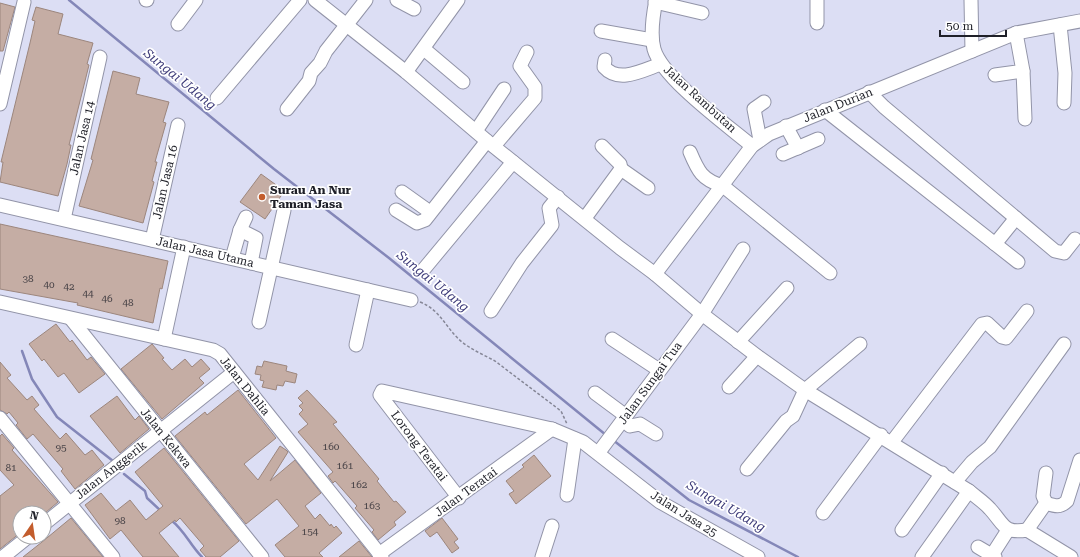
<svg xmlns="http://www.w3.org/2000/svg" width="1080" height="557" viewBox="0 0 1080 557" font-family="'Roboto Serif',serif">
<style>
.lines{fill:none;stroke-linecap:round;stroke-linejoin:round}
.stream{stroke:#8487b8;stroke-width:2.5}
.building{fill:#c5ada4;stroke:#9c867d}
.minor-casing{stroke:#9294a8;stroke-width:15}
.path{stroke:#868797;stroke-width:1.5;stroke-dasharray:3 2;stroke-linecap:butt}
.minor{stroke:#fff;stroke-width:13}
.poi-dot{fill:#c35d2d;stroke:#fff;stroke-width:1.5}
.labels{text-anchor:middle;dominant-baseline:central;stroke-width:3.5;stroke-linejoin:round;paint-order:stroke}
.number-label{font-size:10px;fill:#484347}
.street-label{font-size:12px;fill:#1f2028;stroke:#fff}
.poi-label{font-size:12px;font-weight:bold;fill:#1f2028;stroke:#fff;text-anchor:start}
.water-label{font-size:13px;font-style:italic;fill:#3d3b79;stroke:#fff}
</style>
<rect width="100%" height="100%" fill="#dcdef4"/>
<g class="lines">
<g class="stream">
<polyline points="69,0 274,169 389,258 606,435"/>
<polyline points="22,351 32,379 57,417 113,461"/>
<polyline points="613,440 689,500 798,557"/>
<polyline points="124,474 145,491 147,498 161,511"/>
<path d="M171,520C185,531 190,545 202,557"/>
</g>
</g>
<g class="building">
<polygon points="0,3 15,7 3,51 0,51"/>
<polygon points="36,7 63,14 58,34 93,43 87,64 89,65 69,145 71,145 67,164 58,196 0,182 3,162 1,162 30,43 35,21 32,20"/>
<polygon points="113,71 140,78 136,94 169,102 163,122 166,123 155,162 157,162 152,181 154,182 143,223 79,206 93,160 91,159"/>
<polygon points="261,174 279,187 277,189 283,193 265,219 240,202"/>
<polygon points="0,224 168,261 162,289 160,288 153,323 77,305 78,303 0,289"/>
<polygon points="56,324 70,342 72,340 87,360 91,357 105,374 79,393 64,373 58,377 44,359 42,361 29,344"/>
<polygon points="152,344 164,358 162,359 172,370 185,359 192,367 201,359 210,369 199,378 204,383 162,419 121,369"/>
<polygon points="264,361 287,366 286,371 297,374 295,383 285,381 283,386 277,385 276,390 262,387 264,381 260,380 261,375 255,374 257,366 262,367"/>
<polygon points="0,362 11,375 7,378 27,400 32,396 39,405 34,409 60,439 66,433 85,455 92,450 104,465 75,489 61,471 63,469 33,434 27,439 16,425 18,423 9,412 7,414 0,410"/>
<polygon points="238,390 276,438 244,464 258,480 280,446 286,450 288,452 270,481 295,460 321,493 305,506 315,519 320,514 330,526 331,524 334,528 336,526 342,533 319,553 323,557 285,557 275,545 299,526 277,499 246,524 175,436 205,412 207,415"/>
<polygon points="307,390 337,422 333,424 379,479 377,481 394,502 396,501 406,512 394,522 396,525 378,540 372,532 374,530 355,508 357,506 335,481 333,483 328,476 333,472 298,432 308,424 299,414 303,410 299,406 303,403 298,398"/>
<polygon points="117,396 135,420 139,416 149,429 120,453 90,416"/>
<polygon points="2,434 14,448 12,450 58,502 45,513 20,513 20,533 0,549 0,496 14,485 0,470 0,436"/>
<polygon points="164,448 239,541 220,557 206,557 200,550 204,546 180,518 176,522 175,520 159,533 179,557 143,557 121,530 110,539 85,505 101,493 116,511 130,500 146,520 163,506 135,472"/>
<polygon points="534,455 551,476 516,504 509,494 514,491 506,481 524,467 522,465"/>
<polygon points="71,518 103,557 23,557 42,542"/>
<polygon points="442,518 458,539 454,542 459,548 452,553 437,532 430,537 425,531"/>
<polygon points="359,541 372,557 339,557"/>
</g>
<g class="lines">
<defs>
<g id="minor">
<polyline points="146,0 147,0"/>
<path d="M315,0L406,72L487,141L620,248L655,274L702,314L757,356L805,390L969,491C976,497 984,502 990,509C1004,524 1003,534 1027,530L1071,557"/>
<polyline points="397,0 414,9"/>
<path d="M656,0C653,15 650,34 654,49C662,78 727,125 752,146"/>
<polyline points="971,0 972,51"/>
<polyline points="655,2 702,13"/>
<polyline points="817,23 817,0"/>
<polyline points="178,24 196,0"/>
<polyline points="1060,25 1065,73 1064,103"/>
<polyline points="601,31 652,40"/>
<polyline points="424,49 463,82"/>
<path d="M605,60L604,67C619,84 643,70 661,64"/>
<polyline points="1023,71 1025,119"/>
<polyline points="406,72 458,0"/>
<polyline points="995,75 1023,71 1016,33"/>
<polyline points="869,92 884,107 1055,251 1064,253 1075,239"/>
<polyline points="217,98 300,0"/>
<polyline points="0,104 24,2"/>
<polyline points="287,109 309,81 311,73 320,63 326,51 366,0"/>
<polyline points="825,110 1018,262"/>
<polyline points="786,126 798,148"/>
<polyline points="476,131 504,89"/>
<polyline points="760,140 754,109 764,102"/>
<polyline points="494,146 535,98 535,87 520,66 527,52"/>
<path d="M690,152C698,171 702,180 723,186L830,273"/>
<polyline points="783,154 818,139"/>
<polyline points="621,169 648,188"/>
<polyline points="402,192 430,212"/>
<polyline points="0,205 411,300"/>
<polyline points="396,210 417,223 425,220 487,141"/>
<polyline points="585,218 621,169 620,164 602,146"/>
<polyline points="64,219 100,57"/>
<polyline points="240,230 256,238 251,263"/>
<polyline points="152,240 178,125"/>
<polyline points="995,244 1016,218"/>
<polyline points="232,258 240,230 246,217"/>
<polyline points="424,269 513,162"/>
<polyline points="655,274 752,146 769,134 1016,33 1080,21"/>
<polyline points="0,302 213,350 220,354 382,557"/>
<polyline points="491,311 522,263 552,225 549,208 558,197"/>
<polyline points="71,319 262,557"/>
<polyline points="259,322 284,210"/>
<polyline points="164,339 184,247"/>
<polyline points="612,339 659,370"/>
<polyline points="738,342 787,288"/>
<polyline points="356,345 368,290"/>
<polyline points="729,387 757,356"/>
<polyline points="595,393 626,416"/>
<polyline points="0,418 113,557"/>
<polyline points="623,420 630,426 640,424 656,434"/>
<polyline points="892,442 982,324 987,323 1002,337 1006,338 1027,311"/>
<polyline points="599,452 702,314 743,249"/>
<polyline points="747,469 786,421 793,416 805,390 860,344"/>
<polyline points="1046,473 1043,496 1046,503"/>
<polyline points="955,482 972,462 990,447 1064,344"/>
<polyline points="567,495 575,439"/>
<polyline points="459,498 380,395 382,391 552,429 583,442 660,502 758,557"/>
<polyline points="823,513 881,435"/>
<polyline points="44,524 234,372"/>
<polyline points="902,530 942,473"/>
<path d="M1027,530L1046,503C1055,506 1060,508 1067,501L1080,460"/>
<polyline points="978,547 995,557"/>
<polyline points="379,554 552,429"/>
<polyline points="992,555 1008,530"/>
<polyline points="3,557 28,537"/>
<polyline points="542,557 552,526"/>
<polyline points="922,557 969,491"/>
</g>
</defs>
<use href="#minor" class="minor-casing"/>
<path class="path" d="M420,302C441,310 446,329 462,342C472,350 484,355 495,361L561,411L567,424"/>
<use href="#minor" class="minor"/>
</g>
<circle class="poi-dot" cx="262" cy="197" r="4"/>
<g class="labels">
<g class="number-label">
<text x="28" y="278">38</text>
<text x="49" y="284">40</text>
<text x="69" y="286">42</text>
<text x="88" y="293">44</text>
<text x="107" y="298">46</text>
<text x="128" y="302">48</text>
<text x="331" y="446">160</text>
<text x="61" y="447">95</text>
<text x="345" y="465">161</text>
<text x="11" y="467">81</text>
<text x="359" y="484">162</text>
<text x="372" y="505">163</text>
<text x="120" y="520">98</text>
<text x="310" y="531">154</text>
</g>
<g class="street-label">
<text transform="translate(700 99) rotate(42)">Jalan Rambutan</text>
<text transform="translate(838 105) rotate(-22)">Jalan Durian</text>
<text transform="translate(82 138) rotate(-77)">Jalan Jasa 14</text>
<text transform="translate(165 182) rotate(-77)">Jalan Jasa 16</text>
<text transform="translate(205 252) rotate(13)">Jalan Jasa Utama</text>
<text transform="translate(650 383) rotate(-54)">Jalan Sungai Tua</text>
<text transform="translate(245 386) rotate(51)">Jalan Dahlia</text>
<text transform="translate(166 438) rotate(51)">Jalan Kekwa</text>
<text transform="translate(419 446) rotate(53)">Lorong Teratai</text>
<text transform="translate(111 470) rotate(-38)">Jalan Anggerik</text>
<text transform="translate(466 492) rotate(-36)">Jalan Teratai</text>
<text transform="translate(684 514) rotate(32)">Jalan Jasa 25</text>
</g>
<g class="poi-label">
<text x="270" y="190">Surau An Nur<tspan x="270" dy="14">Taman Jasa</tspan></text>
</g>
<g class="water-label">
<text transform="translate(180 79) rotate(39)">Sungai Udang</text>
<text transform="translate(433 281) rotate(39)">Sungai Udang</text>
<text transform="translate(726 506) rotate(30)">Sungai Udang</text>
</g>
</g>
<g transform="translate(32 525) rotate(13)"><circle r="19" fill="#ffffff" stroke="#a5a6a9"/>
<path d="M0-3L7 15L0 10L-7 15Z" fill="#c35d2d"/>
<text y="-6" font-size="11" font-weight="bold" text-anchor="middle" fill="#1f2028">N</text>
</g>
<path d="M940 30v6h66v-6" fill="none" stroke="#1f2028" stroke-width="2"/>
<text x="946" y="30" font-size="12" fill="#1f2028" stroke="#ffffff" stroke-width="3" paint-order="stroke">50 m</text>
</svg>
